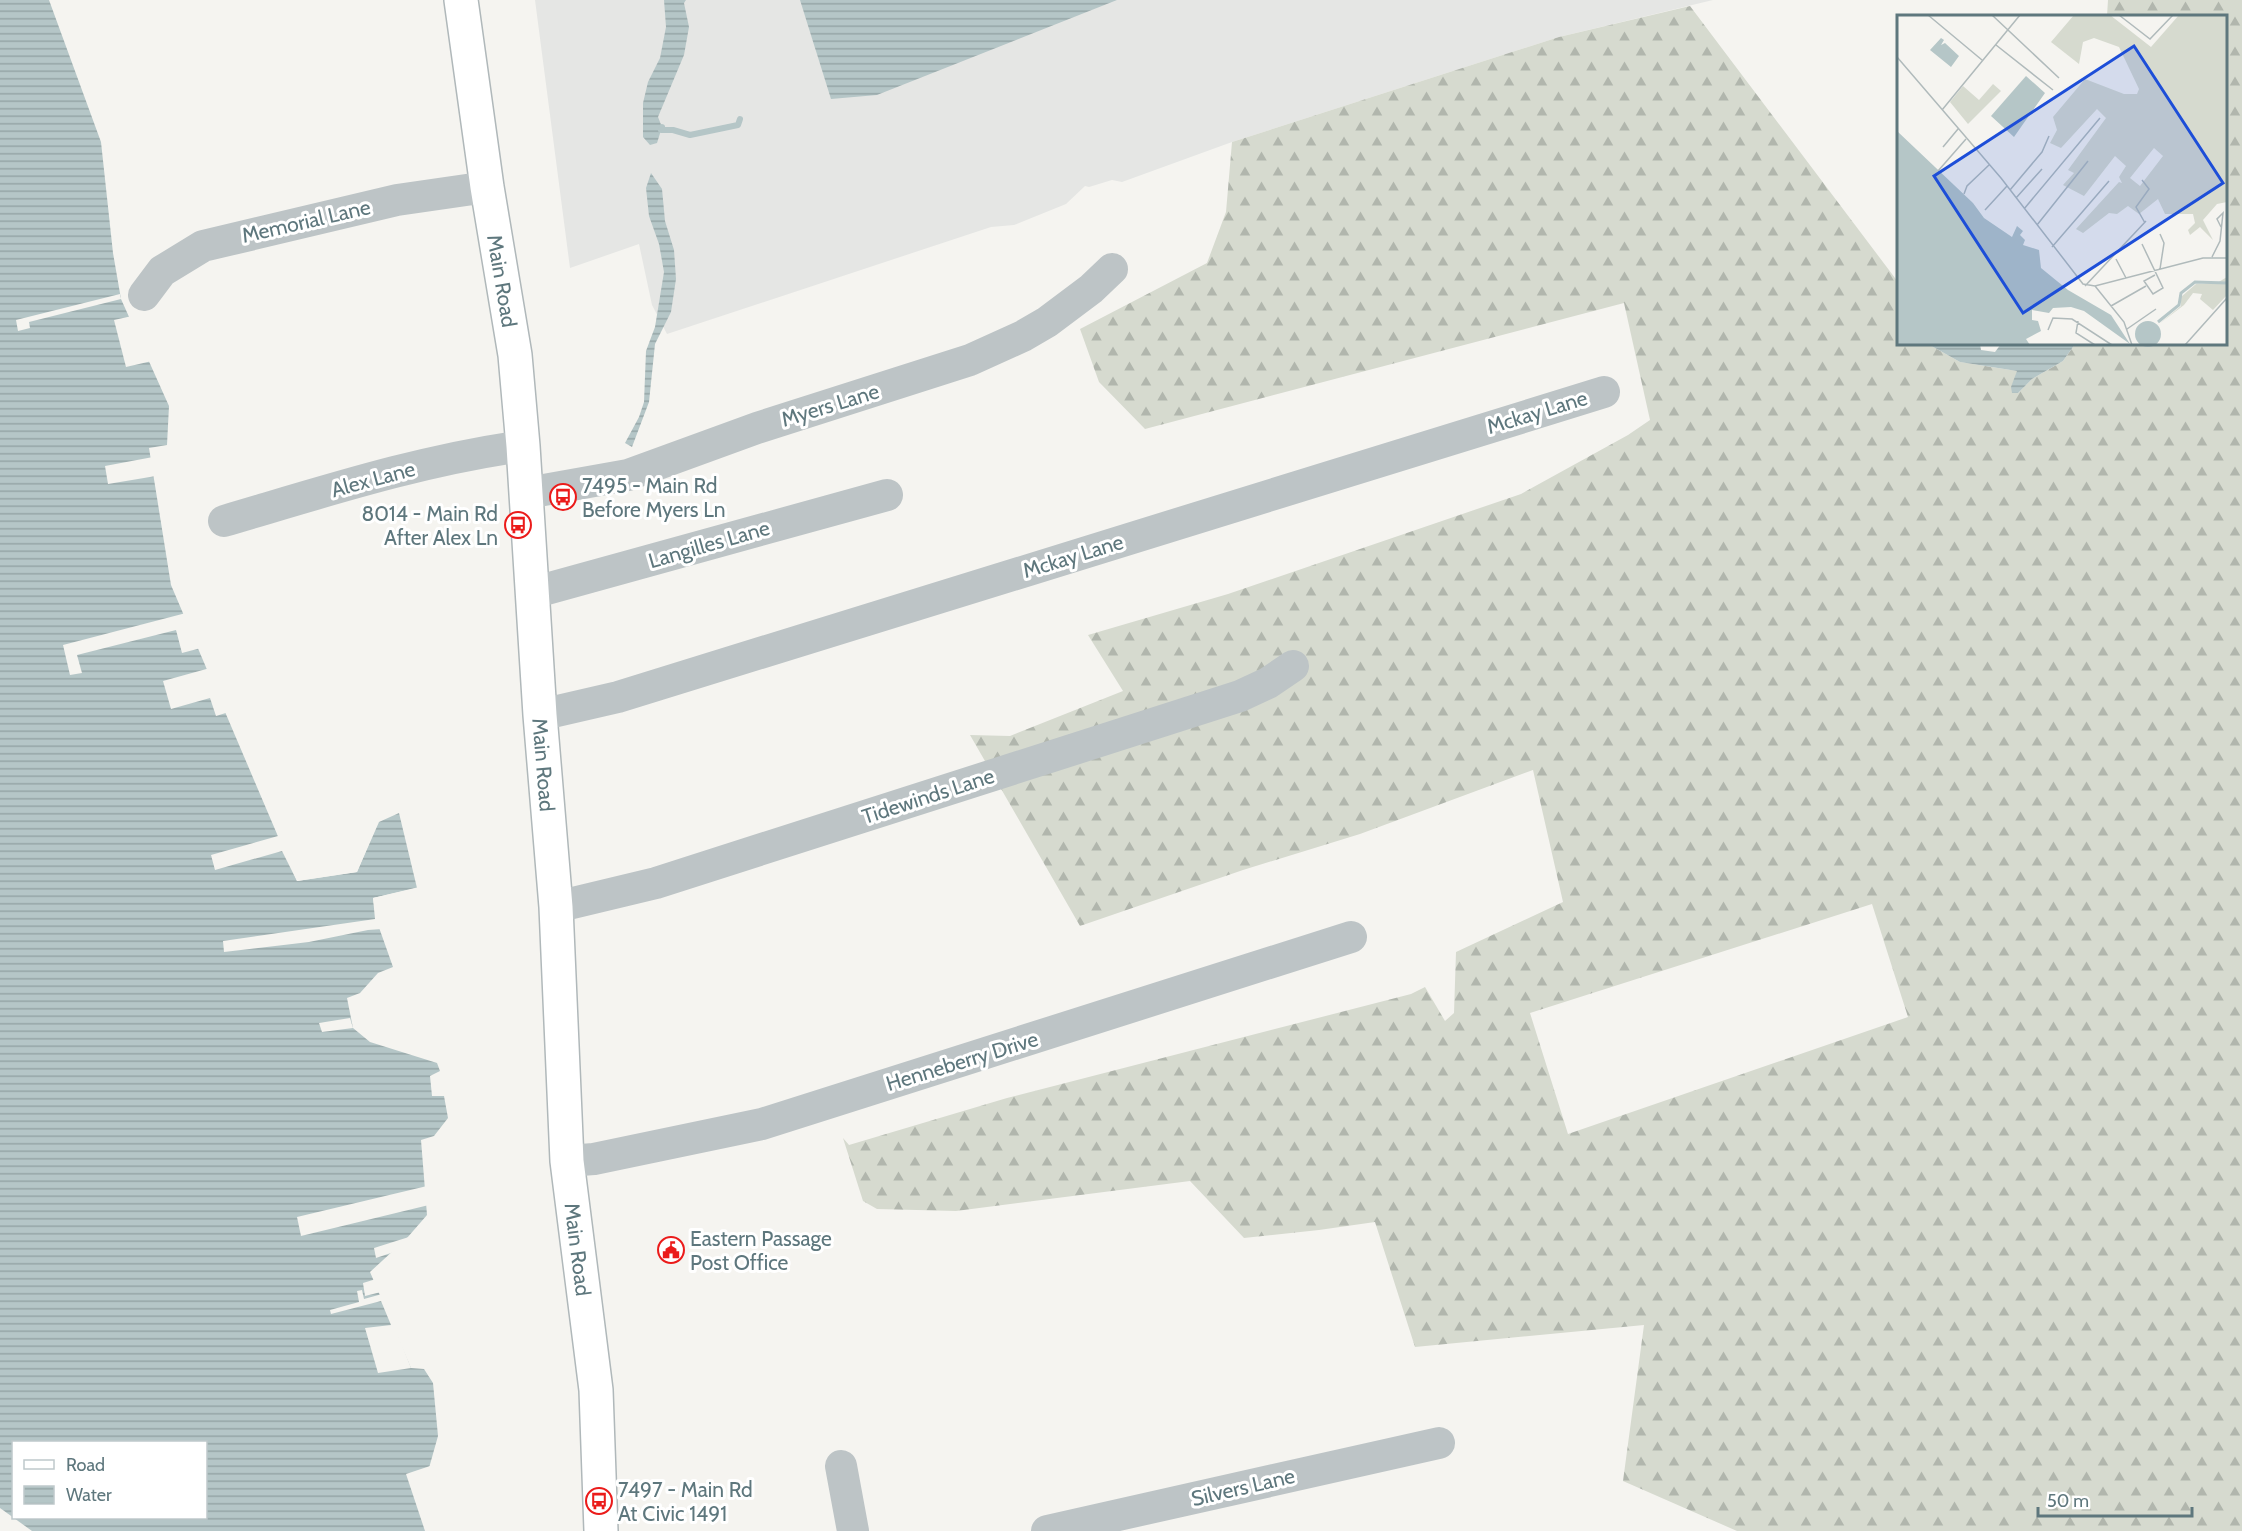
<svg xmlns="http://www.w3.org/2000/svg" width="2242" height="1531" viewBox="0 0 2242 1531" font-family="Cabin,sans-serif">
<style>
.built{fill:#e5e6e4}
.forest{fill:url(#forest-firs);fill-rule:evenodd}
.water{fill:url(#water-rules);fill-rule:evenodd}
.pier{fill:#f5f4f0}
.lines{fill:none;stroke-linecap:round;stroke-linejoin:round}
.stream{stroke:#b5c6c7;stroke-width:6}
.major-casing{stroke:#b0b8ba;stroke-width:36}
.minor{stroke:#bdc4c6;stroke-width:32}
.major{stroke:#fff;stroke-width:33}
.labels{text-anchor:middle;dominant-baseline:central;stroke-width:6;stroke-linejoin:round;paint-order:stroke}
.street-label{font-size:21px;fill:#5e777d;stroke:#fff}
.poi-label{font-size:21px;fill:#5e777d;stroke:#fff;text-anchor:start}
.inset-river{fill:none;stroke:#b5c6c7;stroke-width:3}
.inset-road{fill:none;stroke:#b0babb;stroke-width:1.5}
.view{fill:#1d4ed8;fill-opacity:0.15;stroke:#1d4ed8;stroke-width:3}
.inset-edge{fill:none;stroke:#5e777d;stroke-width:3}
</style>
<defs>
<pattern id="forest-firs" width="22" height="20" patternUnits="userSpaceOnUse" patternTransform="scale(1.5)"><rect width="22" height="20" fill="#d6dacf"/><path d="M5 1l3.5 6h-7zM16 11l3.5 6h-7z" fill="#b1b6ad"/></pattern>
<pattern id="water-rules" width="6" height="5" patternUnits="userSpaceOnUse" patternTransform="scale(1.5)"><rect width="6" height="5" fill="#b5c6c7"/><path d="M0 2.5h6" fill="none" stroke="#96a6a7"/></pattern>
</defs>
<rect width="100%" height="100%" fill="#f5f4f0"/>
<polygon class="built" points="535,0 1713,0 1559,37 1232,142 1122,182 1112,180 1089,187 1085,186 1066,204 1014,225 991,227 667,334 652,305 639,244 570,268"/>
<path class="forest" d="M2108,0H2242V1531H1737L1623,1481L1644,1325L1415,1347L1375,1222L1319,1230L1244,1238L1190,1181L956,1211L877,1209L863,1201L843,1138L849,1145L1007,1098L1411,994L1425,987L1445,1021L1454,1013L1456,952L1563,902L1533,770L1360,834L1243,870L1080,926L970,735L1010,736L1123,691L1088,635L1228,594L1521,494L1628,435L1650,420L1624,303L1145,429L1099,382L1080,329L1207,263L1226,212L1232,142L1559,37L1690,6L1898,282V344H1928L1960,362L2017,371L2018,393L2032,379L2063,361L2075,344H2226V16H2107ZM1872,904L1908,1017L1568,1134L1530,1013Z"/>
<g class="water">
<path d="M0,0H49L101,142L113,253L121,299L169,406L167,445L149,448L171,585L297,881L357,872L379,822L399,813L417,888L373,898L376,919L393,967L378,973L360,993L347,998L353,1028L370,1042L437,1063L440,1071L430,1076L432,1096H444L448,1118L434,1136L421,1140L427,1215L407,1238L370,1272L411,1368L424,1369L433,1383L438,1436L429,1468L453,1531H0ZM14,1442H206V1518H14Z"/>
<polygon points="664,0 686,0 684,3 689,27 684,55 658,117 662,127 657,143 650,145 643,137 643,103 648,82 660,58 666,27"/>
<polygon points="800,0 1117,0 877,95 831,99"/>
<polygon points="651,173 662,189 665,221 674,250 676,279 671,312 655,344 649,402 632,447 625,443 639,417 644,402 646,351 655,327 664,272 659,244 649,216 646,188"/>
<polygon points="1928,344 1980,344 1981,350 1995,352 2001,344 2075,344 2063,361 2032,379 2018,393 2012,393 2011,387 2017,371 1960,362"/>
</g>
<g class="pier">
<polygon points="120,294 121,299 29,322 30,328 18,331 16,320"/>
<polygon points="132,316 152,361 126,367 114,320"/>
<polygon points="153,457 156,476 108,484 105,466"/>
<polygon points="186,613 201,648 182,653 176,630 77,655 82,673 70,675 63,645"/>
<polygon points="210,668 229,712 216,716 210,698 171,709 163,681"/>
<polygon points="274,818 299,878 355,870 374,824 376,827 357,872 297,881 282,851 215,870 211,855 278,836"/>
<polygon points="419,887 418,891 376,900 382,929 368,930 309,942 224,952 223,941 375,919 373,898"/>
<polygon points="350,1018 353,1028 322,1032 319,1023"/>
<polygon points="427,1186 429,1205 301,1236 297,1217"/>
<polygon points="412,1236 397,1251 376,1258 374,1248"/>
<polygon points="376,1279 381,1292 365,1296 363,1283"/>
<polygon points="362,1290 364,1299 382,1294 411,1368 378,1373 365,1328 391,1325 381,1301 331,1314 330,1310 359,1302 357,1291"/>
<polygon points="433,1465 433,1467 456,1531 425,1531 406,1474"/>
<polygon points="0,1508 32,1531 0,1531"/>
</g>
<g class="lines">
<polyline class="stream" points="662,127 661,130 673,130 690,135 738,125 740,119"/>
<defs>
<g id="major">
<path id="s1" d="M461,0L487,187L515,355L523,446L540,715L556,907L567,1161L596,1390L601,1531"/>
</g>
</defs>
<use href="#major" class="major-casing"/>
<g class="minor">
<polyline points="144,295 162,271 203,246 397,200 487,187"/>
<polyline points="527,493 628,475 757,428 970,360 1023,336 1047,322 1091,289 1112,269"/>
<path d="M224,521C323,492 421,460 523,446"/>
<polyline points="532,593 887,495"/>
<polyline points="540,715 618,697 1604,392"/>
<polyline points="556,907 656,883 1240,696 1268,683 1293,666"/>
<polyline points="567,1161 594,1159 762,1124 1351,937"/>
<polyline points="841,1466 853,1531"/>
<polyline points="1047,1531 1439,1443"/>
</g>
<use href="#major" class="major"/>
</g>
<defs>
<symbol id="bus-ring" viewBox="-11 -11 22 22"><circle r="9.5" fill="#fff" stroke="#eb1b1a" stroke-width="1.5"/><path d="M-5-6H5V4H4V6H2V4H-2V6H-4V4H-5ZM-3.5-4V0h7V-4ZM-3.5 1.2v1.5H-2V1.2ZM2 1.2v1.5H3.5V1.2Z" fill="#eb1b1a"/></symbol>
<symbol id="civic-ring" viewBox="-11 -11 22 22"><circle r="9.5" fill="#fff" stroke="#eb1b1a" stroke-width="1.5"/><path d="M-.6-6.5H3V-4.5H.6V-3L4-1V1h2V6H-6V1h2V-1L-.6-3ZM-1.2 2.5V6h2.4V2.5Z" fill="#eb1b1a"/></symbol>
</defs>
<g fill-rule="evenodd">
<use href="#bus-ring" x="548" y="482" width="30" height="30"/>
<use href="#bus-ring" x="503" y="510" width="30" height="30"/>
<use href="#civic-ring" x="656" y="1235" width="30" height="30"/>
<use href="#bus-ring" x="584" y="1486" width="30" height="30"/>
</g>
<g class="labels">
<g class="street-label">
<text transform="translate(306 221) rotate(-13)">Memorial Lane</text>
<text stroke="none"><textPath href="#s1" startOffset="284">Main Road</textPath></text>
<text transform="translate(830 405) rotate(-17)">Myers Lane</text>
<text transform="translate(1537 412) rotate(-17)">Mckay Lane</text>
<text transform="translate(373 479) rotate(-15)">Alex Lane</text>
<text transform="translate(709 544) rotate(-16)">Langilles Lane</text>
<text transform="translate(1073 556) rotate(-17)">Mckay Lane</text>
<text stroke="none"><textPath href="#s1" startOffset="770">Main Road</textPath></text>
<text transform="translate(928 796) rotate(-18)">Tidewinds Lane</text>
<text transform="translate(962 1061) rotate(-17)">Henneberry Drive</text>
<text stroke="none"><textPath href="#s1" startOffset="1256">Main Road</textPath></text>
<text transform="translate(1243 1487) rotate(-13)">Silvers Lane</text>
</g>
<g class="poi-label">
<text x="582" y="485">7495 - Main Rd<tspan x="582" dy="24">Before Myers Ln</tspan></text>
<text x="498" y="513" text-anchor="end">8014 - Main Rd<tspan x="498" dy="24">After Alex Ln</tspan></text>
<text x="690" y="1238">Eastern Passage<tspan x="690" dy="24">Post Office</tspan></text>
<text x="618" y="1489">7497 - Main Rd<tspan x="618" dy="24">At Civic 1491</tspan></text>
</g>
</g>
<g transform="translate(1897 15)">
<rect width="330" height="330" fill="#f5f4f0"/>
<path d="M96,69L104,76L71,109L53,87L66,71L82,85Z" fill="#d6dacf"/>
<path d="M177,0H213L254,32L282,0H330V187L320,189L306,205L316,225L303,212L293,220L291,215L298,208L296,199H268L261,184L242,199L231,191L220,199L212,198L186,218L179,214L222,167L225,168L222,162L229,151L218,141L187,181L166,170L177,158L171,155L209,103L200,94L164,133L153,128L160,115L156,102L188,64L227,79H240L242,74L222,32L197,23L186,27L182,49L154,27ZM257,133L266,141L243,171L233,163ZM330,262V280L316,295L303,284L305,279L296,278L287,290L262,309L284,291V282L299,269L320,268Z" fill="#d6dacf" fill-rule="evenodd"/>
<path d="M44,23L47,25L44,30L48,28L62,41L54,52L33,35ZM129,61L148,78L117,122L94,101ZM0,116L76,188L87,203L115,222L120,211L126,216L123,220L128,225L126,230L142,235L144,253L171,275L214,300L233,329L187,296L174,292L156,293L152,298L135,295V305L141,306L144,316L129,324L133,330H0ZM238 319a13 13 0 1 1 26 0a13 13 0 1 1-26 0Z" fill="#b5c6c7"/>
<path class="inset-river" d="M261,307L282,290L284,278L298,267L330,268"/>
<path class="inset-road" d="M31,0L85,45M95,0L162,63M222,0L253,24L276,0M99,30L156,75M0,42L104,163L186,269L198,271L306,243H330M45,95L123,0M46,132L61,114M41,156L69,124M245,165L252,174L239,192L248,208M113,175L145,137L152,121M67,179L70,171L92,150M119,183L145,154M127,194L203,103M88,195L110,171M140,210L191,146M263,219L267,228L263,254M245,229L266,273L256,279L247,266L258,260M155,232L212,166M315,242L323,226L326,198L320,204L324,212M219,244L229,263M188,271L249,206M198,271L227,307L235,330M214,291L249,271M181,306L179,318L198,330M230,314L259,294M151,315L156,303L175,304L215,330M288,330L330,283"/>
<path class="view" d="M237,31L326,168L126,298L37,161Z"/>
<rect width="330" height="330" class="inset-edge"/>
</g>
<rect x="12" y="1441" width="195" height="78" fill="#ffffff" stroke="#bfc9cb" stroke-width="1.5"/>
<rect x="24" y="1460" width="30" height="9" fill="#ffffff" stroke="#bfc9cb" stroke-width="1.5"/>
<text x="66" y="1471" font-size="18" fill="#5e777d">Road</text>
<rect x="24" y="1486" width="30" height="18" fill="url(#water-rules)" stroke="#bfc9cb" stroke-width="1.5"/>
<text x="66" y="1501" font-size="18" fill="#5e777d">Water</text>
<path d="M2038 1507v9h154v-9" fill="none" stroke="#5e777d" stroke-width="3"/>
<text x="2047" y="1507" font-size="18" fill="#5e777d" stroke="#ffffff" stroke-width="4.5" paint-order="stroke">50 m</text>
</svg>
